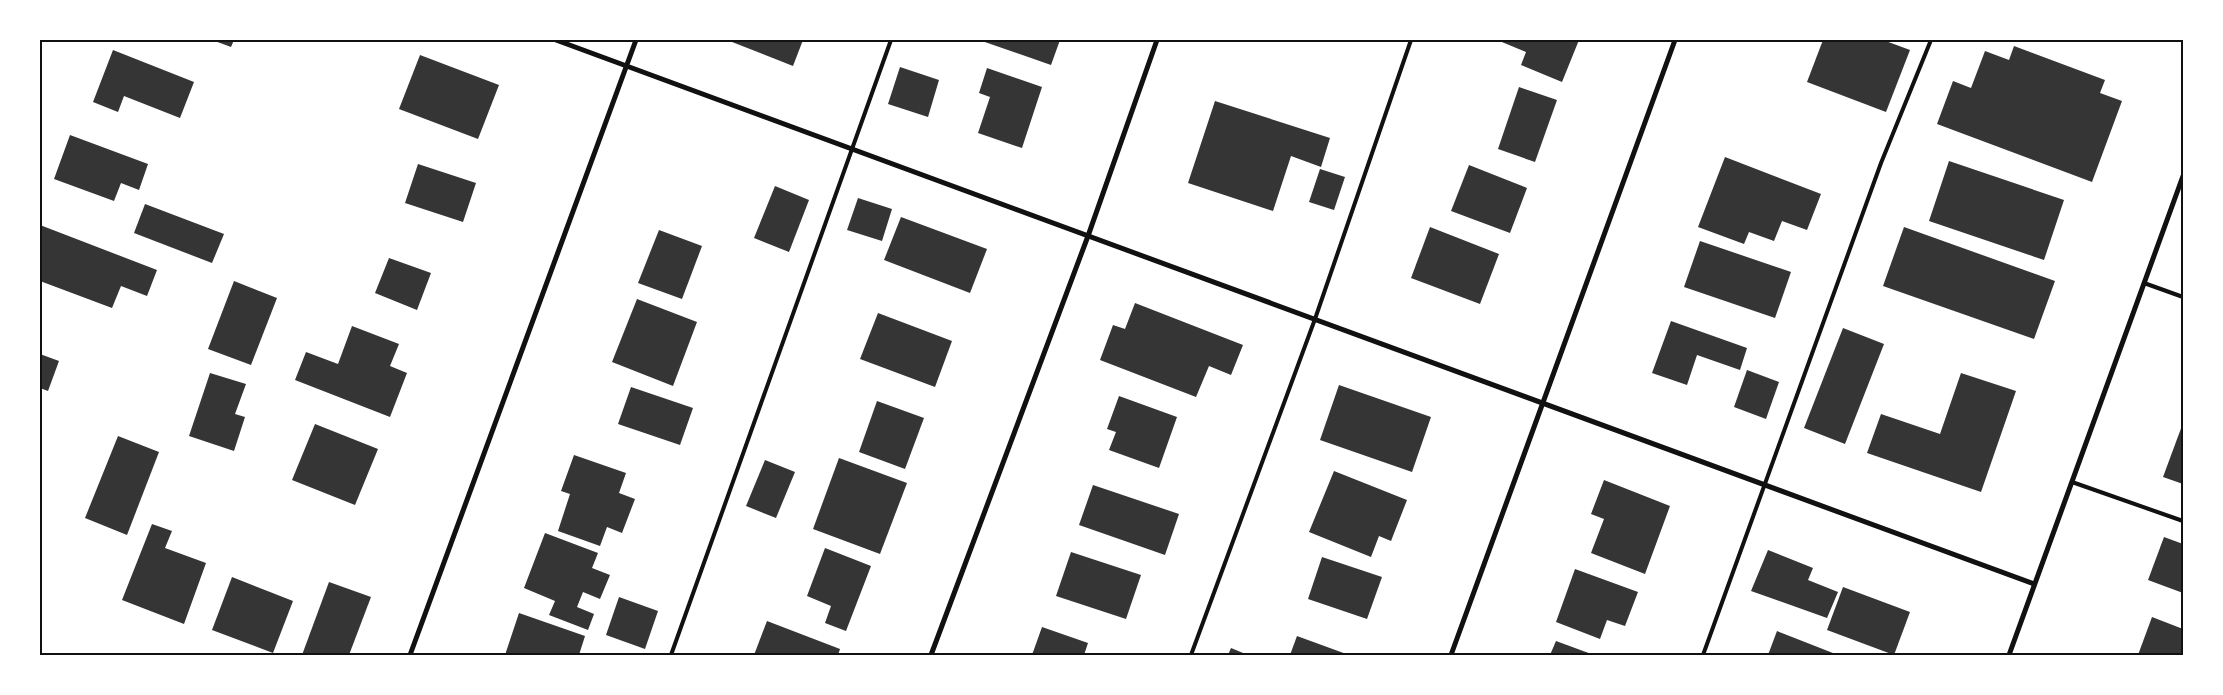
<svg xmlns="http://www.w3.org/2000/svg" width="2223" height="695" viewBox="0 0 2223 695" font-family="Figtree,sans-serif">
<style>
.building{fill:#353535}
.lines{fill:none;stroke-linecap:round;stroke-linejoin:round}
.service{stroke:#111;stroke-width:4}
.minor{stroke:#111;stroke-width:5}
.neatline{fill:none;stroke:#111;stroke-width:2}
</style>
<rect width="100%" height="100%" fill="#fff"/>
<g class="building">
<polygon points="212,40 234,40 231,47"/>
<polygon points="733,40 803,40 793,66 732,42"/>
<polygon points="979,40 1060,40 1051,65"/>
<polygon points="1497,40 1579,40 1562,82 1521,65 1526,52"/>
<polygon points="1823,40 1883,40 1910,50 1886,112 1807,82"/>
<polygon points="2014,46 2105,80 2100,93 2122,101 2092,182 1937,124 1953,81 1971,88 1985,51 2009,60"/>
<polygon points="113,50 194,82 180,118 124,96 118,112 93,102"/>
<polygon points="420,55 499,85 478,139 399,109"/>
<polygon points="900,67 939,80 928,117 888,104"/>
<polygon points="987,68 1042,87 1022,148 978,133 990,97 979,93"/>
<polygon points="1519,87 1557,100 1535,162 1498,149"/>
<polygon points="1215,101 1330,138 1321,167 1291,156 1273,211 1188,183"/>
<polygon points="70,135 148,164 139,190 121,183 114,201 54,179"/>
<polygon points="1725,157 1821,194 1807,230 1782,221 1774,241 1749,232 1744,244 1698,227"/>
<polygon points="1949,161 2064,200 2044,260 1929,221"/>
<polygon points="418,164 476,183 463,222 405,203"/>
<polygon points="1469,165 1527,188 1510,233 1451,211"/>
<polygon points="1320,169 1345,177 1334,210 1309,202"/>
<polygon points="775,186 809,200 789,252 754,238"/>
<polygon points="858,198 892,209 882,241 847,230"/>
<polygon points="145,204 224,234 212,263 134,233"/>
<polygon points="901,217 987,249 970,293 884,260"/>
<polygon points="40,225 157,270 147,296 121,286 112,308 40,281"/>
<polygon points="1430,227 1499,254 1480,304 1411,278"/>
<polygon points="1904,227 2055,281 2034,339 1883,286"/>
<polygon points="659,230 702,246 682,299 638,283"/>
<polygon points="1700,241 1791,272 1775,318 1684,287"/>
<polygon points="389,258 431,273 417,310 375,293"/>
<polygon points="234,281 277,298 251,365 208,349"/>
<polygon points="637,299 697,322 673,386 612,362"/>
<polygon points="1135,303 1243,345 1231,375 1209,366 1196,397 1100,360 1113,325 1125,329"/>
<polygon points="878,313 952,341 935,387 860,359"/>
<polygon points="1671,321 1747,348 1740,370 1697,355 1687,385 1652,373"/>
<polygon points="352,326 399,344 390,366 407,373 390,417 295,380 306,352 338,364"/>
<polygon points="1843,328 1884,344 1845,444 1804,428"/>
<polygon points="40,354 59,361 48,391 40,388"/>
<polygon points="1747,370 1779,382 1766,419 1734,407"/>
<polygon points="210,373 246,384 235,414 245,417 234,451 189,436"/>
<polygon points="1961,373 2016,391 1981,492 1867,453 1881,414 1940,434"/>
<polygon points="1339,385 1431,417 1412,472 1320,440"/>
<polygon points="631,387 693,408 680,445 618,424"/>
<polygon points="1119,396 1177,417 1159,468 1109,450 1116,432 1107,429"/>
<polygon points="877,401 924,418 905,469 859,452"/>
<polygon points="2183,423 2183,484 2163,477"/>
<polygon points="315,424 378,449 355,505 292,480"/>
<polygon points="118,436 159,452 127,535 85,518"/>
<polygon points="574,455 626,473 619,493 635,499 622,533 607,527 600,546 558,531 570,494 561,491"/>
<polygon points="839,458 907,483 880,554 813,529"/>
<polygon points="765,460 795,472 776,518 746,506"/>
<polygon points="1334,471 1407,500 1391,541 1379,536 1371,557 1309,532"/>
<polygon points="1604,480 1670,506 1645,574 1591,553 1604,519 1591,514"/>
<polygon points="1093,485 1179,514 1165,555 1079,525"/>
<polygon points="152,524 172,531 165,548 206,563 184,624 122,600"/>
<polygon points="545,533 598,553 592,568 610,575 600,599 583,592 577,607 594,614 588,630 549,615 555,601 524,588"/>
<polygon points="2164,537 2183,544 2183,593 2148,580"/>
<polygon points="825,548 871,566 846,631 825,623 831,606 807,596"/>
<polygon points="1768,550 1813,568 1808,580 1838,592 1827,618 1751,591"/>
<polygon points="1071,552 1141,575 1126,619 1056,596"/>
<polygon points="1322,557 1382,577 1367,619 1308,599"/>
<polygon points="1575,569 1638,592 1625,626 1607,620 1600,639 1556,622"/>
<polygon points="232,577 293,601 273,653 212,630"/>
<polygon points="329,582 371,597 349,655 302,655"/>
<polygon points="1843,587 1910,612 1894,655 1827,630"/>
<polygon points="619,597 658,611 645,649 606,635"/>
<polygon points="519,613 585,636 579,655 505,655"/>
<polygon points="2152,617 2183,629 2183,655 2138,655"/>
<polygon points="767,621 840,649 838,655 754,655"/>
<polygon points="1042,627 1088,643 1084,655 1032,655"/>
<polygon points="1777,631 1838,655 1768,655"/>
<polygon points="1297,636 1349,655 1290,655"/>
<polygon points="1556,641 1594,655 1550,655"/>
<polygon points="1231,648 1248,655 1228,655"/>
</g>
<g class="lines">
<g class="service">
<polyline points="2144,283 2183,297"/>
<polyline points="2072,482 2183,521"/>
<polyline points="671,655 891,40"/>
<polyline points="1191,655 1315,319 1411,40"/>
<polyline points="1703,655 1881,163 1931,40"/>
</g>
<g class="minor">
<polyline points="556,40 2034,584"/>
<polyline points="410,655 636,40"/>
<polyline points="931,655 1088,236 1157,40"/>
<polyline points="1451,655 1675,40"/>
<polyline points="2009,655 2183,176"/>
</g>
</g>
<rect width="2223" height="695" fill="none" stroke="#ffffff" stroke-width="82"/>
<rect x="41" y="41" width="2141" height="613" class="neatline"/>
</svg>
